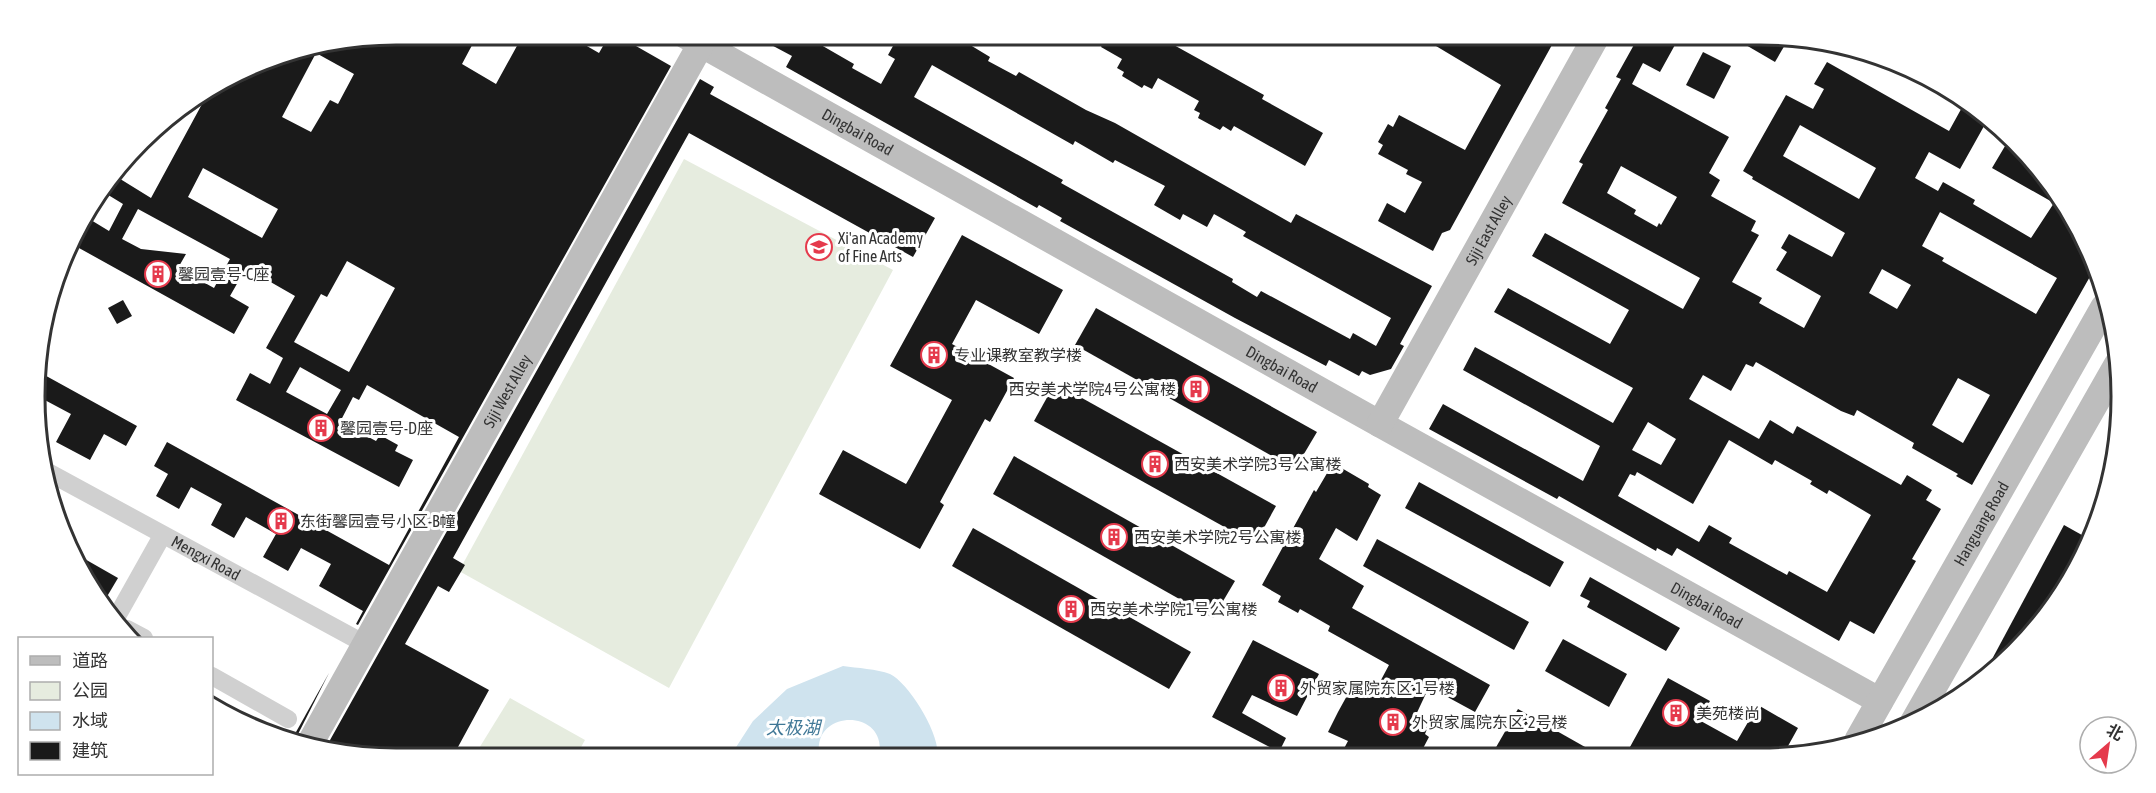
<svg xmlns="http://www.w3.org/2000/svg" width="2156" height="793" viewBox="0 0 2156 793" font-family="'Asap Condensed','Noto Sans SC',sans-serif">
<style>
.green{fill:#e6ecdf}
.water{fill:#cfe3ee}
.building{fill:#1a1a1a;fill-rule:evenodd}
.lines{fill:none;stroke-linecap:round;stroke-linejoin:round}
.street{stroke:#d0d0d0;stroke-width:18}
.secondary{stroke:#bdbdbd;stroke-width:27}
.labels{text-anchor:middle;dominant-baseline:central;stroke-width:6;stroke-linejoin:round;paint-order:stroke}
.street-label{font-size:16px;fill:#333;stroke:#fff}
.poi-label{font-size:16px;fill:#333;stroke:#fff;text-anchor:start}
.water-label{font-size:18px;font-style:italic;fill:#3f7796;stroke:#fff}
.rim{fill:none;stroke:#333;stroke-width:3}
</style>
<rect width="100%" height="100%" fill="#fff"/>
<g class="green">
<polygon points="684,159 893,270 669,688 459,571"/>
<polygon points="510,698 585,740 575,758 473,758"/>
</g>
<path class="water" d="M843,666C857,668 877,669 890,674C909,683 942,737 937,757H879C889,706 808,709 820,758H729L753,721L787,689Z"/>
<g class="building">
<path d="M396,34H478L462,64L496,84L518,44L500,34H566L599,53L610,34H615L671,66L358,625L356,624L363,611L319,586L331,564L301,548L288,571L263,557L276,534L246,517L234,538L211,525L222,504L191,487L179,509L156,496L168,474L154,466L167,442L389,565L459,437L367,385L359,400L353,397L340,422L376,441L380,435L398,445L395,451L413,460L399,487L236,400L250,373L270,384L283,358L266,348L295,296L246,268L230,296L249,307L234,334L70,243L86,217L109,231L123,204L105,193L117,177L151,198L208,93L258,62ZM316,53L354,74L338,104L330,100L311,132L282,117ZM203,168L278,209L262,238L188,197ZM138,209L230,259L214,288L178,268L186,254L141,249L122,239ZM347,261L395,288L349,372L294,342L321,294L327,297ZM300,367L341,390L327,414L286,392Z"/>
<path d="M751,34H802L854,64L852,68L881,84L895,59L888,55L893,46L872,34H952L990,57L988,61L1016,76L1019,72L1086,110L1115,123L1291,223L1296,214L1432,286L1400,344L1404,346L1391,369L1370,375L1362,371L1359,376L1329,360L1326,366L1235,318L1060,221L1062,218L1039,205L1037,208L786,67L792,56ZM932,65L1073,145L1075,141L1113,163L1115,160L1165,186L1154,205L1180,220L1183,214L1207,227L1214,214L1246,232L1243,236L1391,318L1376,346L1353,333L1350,339L1261,291L1257,297L1232,282L1233,279L1061,183L1063,180L914,97Z"/>
<polygon points="1108,34 1154,34 1264,95 1262,99 1323,133 1305,166 1234,126 1231,131 1223,126 1220,130 1198,118 1200,113 1194,110 1199,101 1158,78 1152,89 1144,85 1142,88 1122,76 1124,72 1117,68 1122,59 1101,47"/>
<polygon points="1442,34 1558,34 1450,230 1442,233 1433,251 1378,221 1387,203 1405,213 1422,182 1406,174 1408,170 1378,154 1383,145 1378,142 1388,124 1393,127 1399,115 1465,150 1501,85 1436,46"/>
<path d="M1640,34H1681L1660,72L1643,63L1632,84L1729,137L1709,173L1720,180L1711,196L1756,221L1751,231L1759,235L1732,282L1762,298L1759,303L1804,328L1821,296L1776,270L1787,252L1781,248L1789,234L1832,257L1845,233L1752,179L1753,177L1743,171L1786,95L1813,109L1824,89L1814,84L1827,62L1949,131L1965,102L1980,109L1988,119L1960,169L1929,152L1915,178L1938,191L1943,182L1975,200L1973,204L2031,238L2054,203L1992,168L2008,141L2073,215L2092,273L1972,485L1956,476L1958,474L1912,448L1914,443L1857,410L1854,416L1841,411L1756,362L1753,367L1746,364L1731,391L1703,375L1689,399L1759,439L1770,420L1793,434L1797,426L1901,485L1907,475L1932,490L1926,500L1941,509L1912,559L1916,561L1874,634L1850,621L1839,641L1677,548L1672,556L1657,548L1656,551L1559,496L1557,499L1429,429L1443,404L1583,481L1600,446L1463,370L1475,347L1613,423L1633,388L1494,312L1508,288L1610,344L1629,310L1532,256L1545,233L1683,309L1700,278L1562,203L1583,164L1579,162L1608,110L1605,108L1621,79L1616,77ZM1800,125L1876,168L1859,199L1783,156ZM1621,166L1677,197L1661,225L1659,223L1657,227L1634,214L1636,210L1607,193ZM1940,212L2057,278L2036,314L1942,261L1944,258L1922,246ZM1882,269L1911,285L1897,309L1869,293ZM1958,378L1990,395L1963,443L1932,425ZM1648,422L1676,439L1661,465L1632,450ZM1729,440L1772,465L1775,460L1812,481L1810,484L1827,494L1829,490L1871,515L1827,592L1789,571L1787,575L1729,543L1732,538L1709,525L1699,542L1618,496L1630,474L1635,476L1637,472L1693,504Z"/>
<polygon points="1727,34 1760,34 1789,38 1775,62"/>
<polygon points="1703,52 1731,66 1714,99 1686,85"/>
<polygon points="700,79 714,87 710,94 935,218 913,257 689,133 453,558 465,565 449,592 438,586 405,644 489,690 452,758 396,759 325,749"/>
<polygon points="962,235 1063,290 1039,334 976,300 952,344 1014,378 990,422 985,419 940,502 944,505 920,549 819,494 843,450 906,484 909,479 952,400 890,366"/>
<polygon points="123,300 132,316 117,324 108,308"/>
<polygon points="1096,308 1317,432 1295,469 1075,345"/>
<polygon points="39,372 137,426 126,446 104,434 90,460 56,442 71,414 41,398"/>
<polygon points="1055,383 1276,506 1255,544 1034,421"/>
<polygon points="1014,456 1235,581 1213,618 993,494"/>
<polygon points="1333,463 1369,484 1368,487 1381,495 1357,541 1336,528 1319,559 1364,586 1352,608 1490,685 1475,712 1429,687 1414,719 1428,727 1425,734 1429,737 1419,756 1340,756 1348,741 1328,732 1338,712 1354,683 1374,693 1389,665 1328,631 1330,626 1300,609 1298,613 1278,602 1281,596 1262,585 1314,490 1316,492"/>
<polygon points="1419,482 1564,562 1550,587 1405,508"/>
<polygon points="2064,525 2089,539 2073,578 1998,668 1985,677 1983,676"/>
<polygon points="973,528 1191,652 1169,689 952,566"/>
<polygon points="1377,539 1529,622 1514,650 1363,566"/>
<polygon points="76,554 118,578 102,605 96,598"/>
<polygon points="1590,577 1680,628 1666,651 1587,607 1590,601 1580,596"/>
<polygon points="1563,639 1627,674 1609,707 1545,671"/>
<polygon points="1253,640 1319,674 1297,716 1252,695 1242,713 1286,738 1279,752 1212,717"/>
<polygon points="329,673 294,742 291,741"/>
<polygon points="1668,678 1710,701 1699,720 1737,741 1758,705 1798,728 1783,755 1625,756"/>
<polygon points="1518,709 1601,756 1491,756"/>
</g>
<g class="lines">
<g class="street">
<path id="s1" d="M46,471L365,644"/>
<polyline points="116,618 162,536"/>
<polyline points="127,629 144,638"/>
<polyline points="212,676 288,719"/>
</g>
<g class="secondary">
<path id="s2" d="M685,35L1380,424L1880,701"/>
<path id="s3" d="M1380,424L1597,35"/>
<polyline points="1913,723 2117,365"/>
<path id="s4" d="M1858,740L2104,307"/>
<path id="s5" d="M308,747L706,35"/>
</g>
</g>
<defs>
<symbol id="university-ring" viewBox="-11 -11 22 22"><circle r="9.5" fill="#fff" stroke="#e53a4c" stroke-width="1.5"/><path d="M0-5L7-2L0 1L-7-2ZM-4 1L0 2.5L4 1V4Q0 6-4 4Z" fill="#e53a4c"/></symbol>
<symbol id="building-ring" viewBox="-11 -11 22 22"><circle r="9.5" fill="#fff" stroke="#e53a4c" stroke-width="1.5"/><path d="M-4-6H4V6H1V3H-1V6H-4ZM-2.5-4.3h1.7v1.8h-1.7ZM.8-4.3h1.7v1.8H.8ZM-2.5-1h1.7V.8h-1.7ZM.8-1h1.7V.8H.8Z" fill="#e53a4c"/></symbol>
</defs>
<g fill-rule="evenodd">
<use href="#university-ring" x="804" y="232" width="30" height="30"/>
<use href="#building-ring" x="143" y="259" width="30" height="30"/>
<use href="#building-ring" x="919" y="340" width="30" height="30"/>
<use href="#building-ring" x="1181" y="374" width="30" height="30"/>
<use href="#building-ring" x="306" y="413" width="30" height="30"/>
<use href="#building-ring" x="1140" y="449" width="30" height="30"/>
<use href="#building-ring" x="266" y="506" width="30" height="30"/>
<use href="#building-ring" x="1099" y="522" width="30" height="30"/>
<use href="#building-ring" x="1056" y="594" width="30" height="30"/>
<use href="#building-ring" x="1266" y="673" width="30" height="30"/>
<use href="#building-ring" x="1661" y="698" width="30" height="30"/>
<use href="#building-ring" x="1378" y="707" width="30" height="30"/>
</g>
<g class="labels">
<g class="street-label">
<text stroke="none"><textPath href="#s2" startOffset="198">Dingbai Road</textPath></text>
<text stroke="none"><textPath href="#s3" startOffset="222">Siji East Alley</textPath></text>
<text stroke="none"><textPath href="#s2" startOffset="684">Dingbai Road</textPath></text>
<text stroke="none"><textPath href="#s5" startOffset="408">Siji West Alley</textPath></text>
<text stroke="none"><textPath href="#s4" startOffset="249">Hanguang Road</textPath></text>
<text stroke="none"><textPath href="#s1" startOffset="182">Mengxi Road</textPath></text>
<text stroke="none"><textPath href="#s2" startOffset="1170">Dingbai Road</textPath></text>
</g>
<g class="poi-label">
<text x="838" y="238">Xi'an Academy<tspan x="838" dy="18">of Fine Arts</tspan></text>
<text x="178" y="274">馨园壹号-C座</text>
<text x="954" y="355">专业课教室教学楼</text>
<text x="1176" y="389" text-anchor="end">西安美术学院4号公寓楼</text>
<text x="340" y="428">馨园壹号-D座</text>
<text x="1174" y="464">西安美术学院3号公寓楼</text>
<text x="300" y="521">东街馨园壹号小区-B幢</text>
<text x="1134" y="537">西安美术学院2号公寓楼</text>
<text x="1090" y="609">西安美术学院1号公寓楼</text>
<text x="1300" y="688">外贸家属院东区-1号楼</text>
<text x="1696" y="713">美苑楼尚</text>
<text x="1412" y="722">外贸家属院东区-2号楼</text>
</g>
<g class="water-label">
<text x="793" y="727">太极湖</text>
</g>
</g>
<path d="M0 0H2156V793H0ZM396 45H1760A351 351 0 0 1 2111 396V397A351 351 0 0 1 1760 748H396A351 351 0 0 1 45 397V396A351 351 0 0 1 396 45Z" fill="#fff" fill-rule="evenodd"/>
<path class="rim" d="M396 45H1760A351 351 0 0 1 2111 396V397A351 351 0 0 1 1760 748H396A351 351 0 0 1 45 397V396A351 351 0 0 1 396 45Z"/>
<rect x="18" y="637" width="195" height="138" fill="#ffffff" stroke="#adadad" stroke-width="1.5"/>
<rect x="30" y="656" width="30" height="9" fill="#bdbdbd" stroke="#adadad" stroke-width="1.5"/>
<text x="72" y="667" font-size="18" fill="#333333">道路</text>
<rect x="30" y="682" width="30" height="18" fill="#e6ecdf" stroke="#adadad" stroke-width="1.5"/>
<text x="72" y="697" font-size="18" fill="#333333">公园</text>
<rect x="30" y="712" width="30" height="18" fill="#cfe3ee" stroke="#adadad" stroke-width="1.5"/>
<text x="72" y="727" font-size="18" fill="#333333">水域</text>
<rect x="30" y="742" width="30" height="18" fill="#1a1a1a" stroke="#adadad" stroke-width="1.5"/>
<text x="72" y="757" font-size="18" fill="#333333">建筑</text>
<g transform="translate(2108 745) rotate(29)"><circle r="28" fill="#ffffff" stroke="#adadad" stroke-width="1.5"/>
<path d="M0-4.5L10 22L0 15L-10 22Z" fill="#e53a4c"/>
<text y="-9" font-size="16" font-weight="bold" text-anchor="middle" fill="#333333">北</text>
</g>
</svg>
